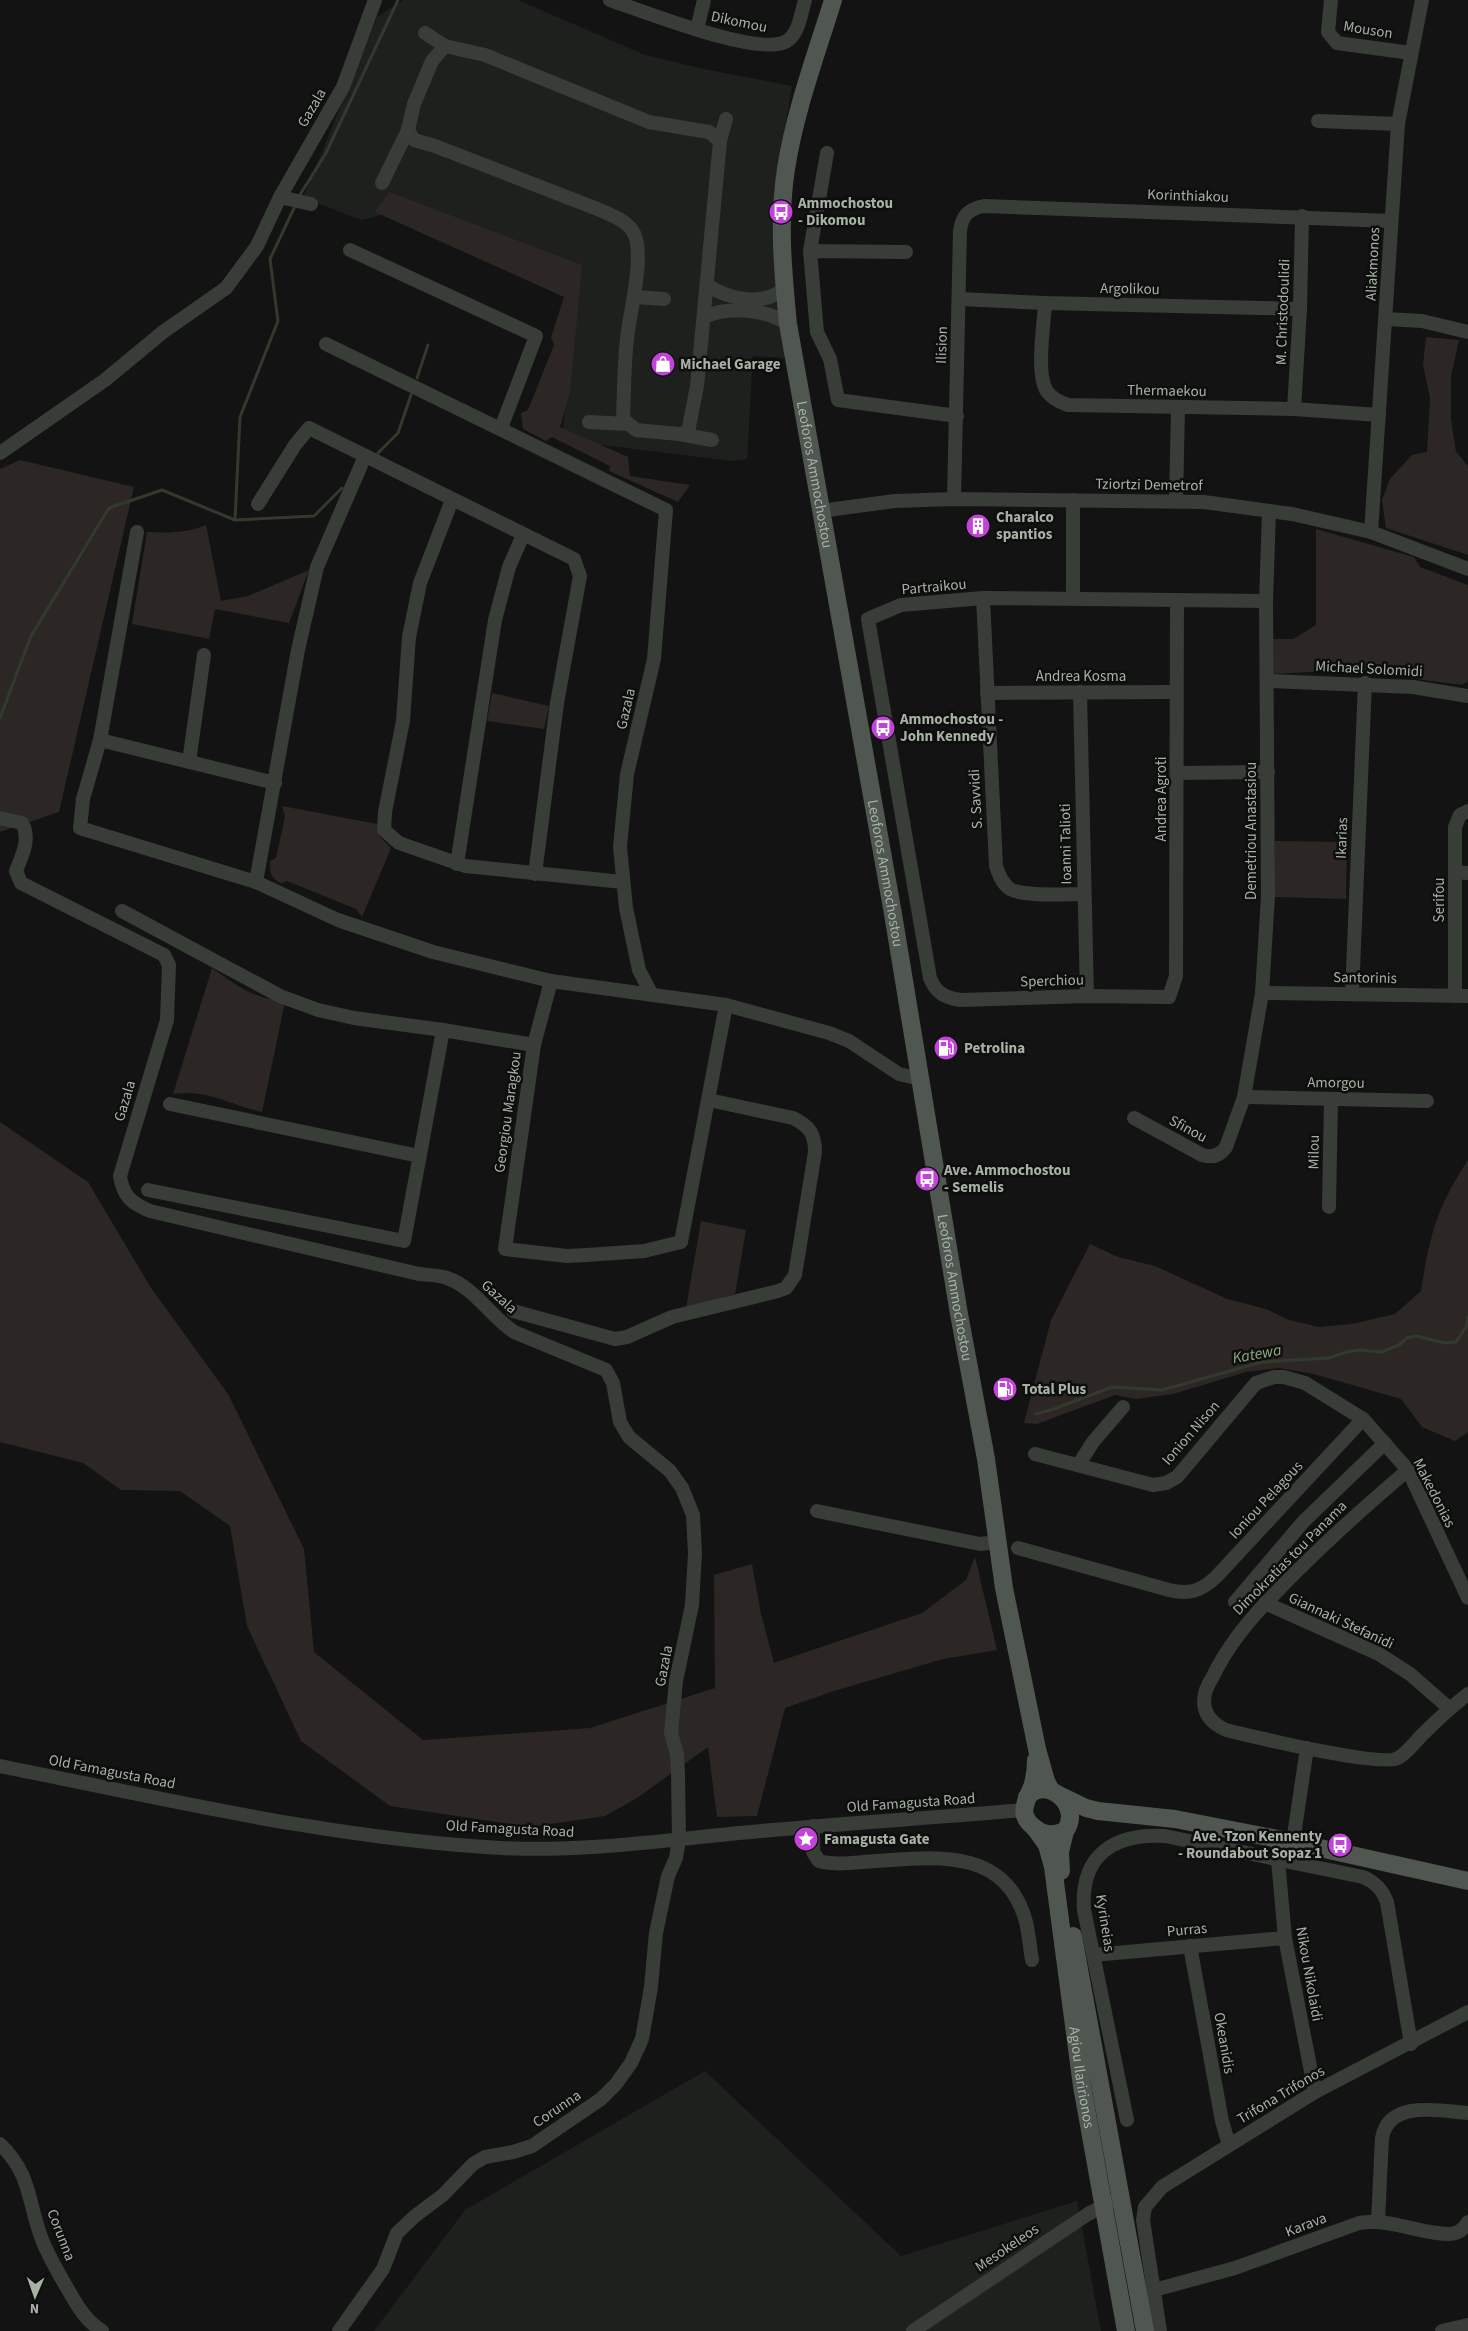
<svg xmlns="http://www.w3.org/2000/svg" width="1468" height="2331" viewBox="0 0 1468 2331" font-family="'Source Sans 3',sans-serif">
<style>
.built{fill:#1e201e}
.green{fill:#2c2725}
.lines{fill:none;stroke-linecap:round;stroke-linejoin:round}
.stream{stroke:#323a2d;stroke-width:3}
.minor{stroke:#383d38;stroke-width:14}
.major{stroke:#505650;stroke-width:18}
.labels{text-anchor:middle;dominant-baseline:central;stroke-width:5;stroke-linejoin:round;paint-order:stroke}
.street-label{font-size:15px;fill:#a7b2a5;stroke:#0d0e0d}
.poi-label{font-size:15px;font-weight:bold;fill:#a7b2a5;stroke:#0d0e0d;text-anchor:start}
.water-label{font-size:16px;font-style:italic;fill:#8ea980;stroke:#0d0e0d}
</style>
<rect width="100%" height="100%" fill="#121312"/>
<g class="built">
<polygon points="403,0 518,0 645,55 704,69 792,86 778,173 797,359 753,356 747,459 731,461 562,440 578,269 407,208 362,220 303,198 377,17"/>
<polygon points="705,2071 901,2256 1077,2201 1101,2331 374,2331 465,2210"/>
</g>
<g class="green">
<polygon points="389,192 582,265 570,392 560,427 628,457 630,476 690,485 678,502 609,471 610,466 552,437 546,441 523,429 521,413 528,410 554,345 551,337 564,297 375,212"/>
<polygon points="1426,337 1459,340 1451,376 1451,419 1456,452 1468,466 1468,555 1386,528 1382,500 1390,479 1412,455 1427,452 1430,398 1423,365"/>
<polygon points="20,460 134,487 59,812 0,832 0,469"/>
<path d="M206,525L221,601L248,596L309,570L289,623L215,609L209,639L132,624L147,532C169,533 186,533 206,525Z"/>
<polygon points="1316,529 1414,557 1420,567 1468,585 1468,681 1462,685 1348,670 1273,674 1272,639 1293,639 1316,625"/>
<polygon points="492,693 549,706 544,729 487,721"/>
<path d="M282,806L377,824L380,837L391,848L362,917L356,909L287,881L281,883C270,878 270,872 270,861L276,858L285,817Z"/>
<polygon points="1275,841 1347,842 1346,899 1274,897"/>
<path d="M212,968C239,987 251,997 285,1002L262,1112C229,1105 208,1089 173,1094Z"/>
<polygon points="0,1122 88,1182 151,1288 228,1394 304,1549 314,1652 423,1740 590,1728 715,1688 714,1575 752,1564 761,1614 774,1663 922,1613 966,1580 975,1557 997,1650 943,1659 834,1691 785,1708 757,1816 717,1817 708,1747 637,1798 605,1816 530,1827 390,1806 301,1741 247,1626 230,1526 180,1491 121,1490 83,1463 0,1442"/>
<path d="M1468,1160V1432L1455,1441L1422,1427L1401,1399L1314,1374L1279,1368L1246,1372L1173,1394L1136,1399L1115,1395L1037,1424L1024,1423L1051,1320L1090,1244L1118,1257L1155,1266L1227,1299L1266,1309L1289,1320L1319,1327L1352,1324L1395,1314L1421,1291C1429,1237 1437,1207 1468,1160Z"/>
<polygon points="701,1221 746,1230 735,1294 686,1308"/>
</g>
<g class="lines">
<g class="stream">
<polyline points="298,198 326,153 398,0"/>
<polyline points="417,378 428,345"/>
<polyline points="378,453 398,433 411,395"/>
<polyline points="235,520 240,417 278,321 270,259 296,204"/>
<polyline points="0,718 31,636 109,508 162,490 235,520 314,516 342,488"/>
<polyline points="1036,1414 1054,1409 1112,1387 1162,1390 1262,1362 1329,1358 1346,1352 1360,1350 1382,1352 1399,1345 1407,1338 1416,1336 1445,1343 1456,1342 1466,1327 1468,1317"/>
</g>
<g class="minor">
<path d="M610,0C643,11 760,58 787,41C799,33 801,14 805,0"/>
<polyline points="1331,0 1328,32 1337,43 1411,53"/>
<polyline points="697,29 704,0"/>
<polyline points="425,33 445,46"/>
<polyline points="1318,121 1398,124"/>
<path d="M408,130L414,140L435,146L600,210C611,215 625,220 632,230C647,249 629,315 627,339C624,365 624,392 623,419L636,430L679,434L712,440"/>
<polyline points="382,183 408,130 414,104 432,61 445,46 485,55 649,122 709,132 720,141"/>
<polyline points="311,204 280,197 343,87 375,0"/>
<polyline points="350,250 536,336 501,428"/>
<polyline points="810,251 827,153"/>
<polyline points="906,252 810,251 817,332 830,359 838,400 957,416"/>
<path d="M707,285C728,299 766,308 785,287"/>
<polyline points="634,297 664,299"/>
<polyline points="960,299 1045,303 1300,309"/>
<path d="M1045,303C1044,325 1036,371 1046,390C1051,398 1059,402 1068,405L1294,409L1379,415"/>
<path d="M704,317C729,306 766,309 788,324"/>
<polyline points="1386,319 1422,321 1468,332"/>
<polyline points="326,344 666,510 654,659 627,774 620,847 626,908 639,970 651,993"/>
<polyline points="1294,409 1300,309 1302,216"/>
<polyline points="589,422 627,424"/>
<polyline points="679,434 688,432 697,386 720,141 726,119"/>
<polyline points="0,453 105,380 163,332 226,288 257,246 280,197"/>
<path d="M954,499L960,231C962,215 969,209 984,206L1391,221"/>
<polyline points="452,500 420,583 409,637 403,721 385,812 384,830 399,843 465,866 623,882"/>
<polyline points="1176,501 1178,408"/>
<polyline points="258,504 295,445 309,428 574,559 580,576 557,703 535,874"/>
<polyline points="820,511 895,501 954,499 1204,502 1292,514 1371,532 1468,569"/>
<polyline points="137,532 100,740 83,799 80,828 256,882 338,920 433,952 551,981 726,1005 829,1033 849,1041 899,1074 920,1079"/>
<polyline points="1371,532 1398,124 1422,0"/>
<path d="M983,598L996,866C999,875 1002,883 1010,889C1024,897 1065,894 1083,894"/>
<polyline points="1073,598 1073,500"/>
<path d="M1177,601L1176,976L1169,997L1087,996L961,1000C945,998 936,993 930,978L868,619L901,605L983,598L1266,601"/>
<polyline points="1268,681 1413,687 1468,696"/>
<polyline points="1080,692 1087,996"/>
<polyline points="987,693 1176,692"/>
<polyline points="100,740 275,783"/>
<polyline points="189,762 204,655"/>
<polyline points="1177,773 1268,772"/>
<path d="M0,818L22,823C31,839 22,855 16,871L21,883L164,955L169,965L167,1020L120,1176C123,1196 131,1203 150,1211L419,1274C428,1275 438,1275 447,1278C474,1287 490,1316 514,1332L606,1370L613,1383L620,1422L629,1437L670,1471L682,1488L693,1515L695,1553L692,1605L676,1681L671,1733L677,1754L678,1774L679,1839L676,1858L668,1876L656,1933L651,1987L642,2039L631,2063L616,2084L601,2099L532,2146L513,2152L485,2157L473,2164L443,2195L415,2216L397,2233L383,2269L339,2331"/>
<polyline points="457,864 495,620 509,567 523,535"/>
<polyline points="1455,872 1468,873"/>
<polyline points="256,882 298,650 317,567 365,456"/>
<polyline points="122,911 280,996 318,1010 354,1018 443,1030 534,1045"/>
<polyline points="551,981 534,1045 505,1249 567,1256 587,1255 644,1251 681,1242 726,1005"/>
<polyline points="1262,993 1468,996"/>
<polyline points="1352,994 1365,683"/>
<polyline points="1455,996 1455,827 1460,815 1468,811"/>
<polyline points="1244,1097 1427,1101"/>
<polyline points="170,1104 419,1156"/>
<path d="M1134,1118L1202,1155C1212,1158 1220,1156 1226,1147L1244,1097L1262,993L1268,896L1266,601L1269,511"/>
<polyline points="148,1190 404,1241 443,1030"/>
<polyline points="1329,1207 1331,1099"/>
<path d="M513,1311L615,1339L627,1337L672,1317L778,1291L786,1288L795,1275L815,1152C815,1133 809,1126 793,1118L709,1100"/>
<polyline points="1035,1454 1153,1485 1166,1483 1177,1477 1256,1383 1274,1377 1284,1377 1305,1383 1363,1419 1408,1470 1468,1598"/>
<polyline points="1079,1464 1093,1442 1123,1407"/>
<path d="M1408,1470C1369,1503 1332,1536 1295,1573C1265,1603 1236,1632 1216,1670C1213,1678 1206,1686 1205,1694C1201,1712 1211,1723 1226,1730C1251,1736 1381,1768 1398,1758C1407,1753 1415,1742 1422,1735C1437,1720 1451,1707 1468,1694"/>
<polyline points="817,1511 980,1544 998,1542"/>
<path d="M1018,1548L1169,1590C1189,1595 1201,1591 1216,1577L1363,1419"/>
<polyline points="1235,1602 1304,1521 1385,1443"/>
<polyline points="1265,1603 1379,1654 1410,1674 1449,1708"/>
<path d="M0,1766C166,1799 332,1839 501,1848C581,1852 660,1841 739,1833C834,1824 929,1818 1023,1810"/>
<path d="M813,1826V1852L819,1861C837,1866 857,1862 876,1861C935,1857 1006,1847 1026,1922C1029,1934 1030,1948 1032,1960"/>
<polyline points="1293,1842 1307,1748"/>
<polyline points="1278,1860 1285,1938 1315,2092"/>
<polyline points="1190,1946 1222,2121 1229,2145"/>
<polyline points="1093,1955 1285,1938"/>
<path d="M1127,2120L1084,1910C1080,1855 1114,1833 1165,1836L1363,1877C1375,1882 1382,1889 1387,1902L1411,2044"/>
<path d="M0,2144C33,2176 27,2203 43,2242C50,2259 60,2276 70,2293C78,2307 87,2322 102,2331"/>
<path d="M1378,2221L1382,2138C1389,2099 1440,2111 1468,2113"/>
<path d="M1154,2290L1235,2268L1359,2223C1392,2218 1419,2234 1449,2234C1458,2234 1464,2229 1468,2222"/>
<polyline points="913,2331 1088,2214 1111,2202"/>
<polyline points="1160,2331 1143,2220 1145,2207 1162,2187 1315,2092 1468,2012"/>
<polyline points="1442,2331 1468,2325"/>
</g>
<g class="major">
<path id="s1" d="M833,0C816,55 795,111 786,169C778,220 783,273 788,324L893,914L959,1314L986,1459L1004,1588L1037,1749L1046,1781L1050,1789"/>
<polyline points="1059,1795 1086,1808 1098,1811 1175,1819 1293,1842 1468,1881"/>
<path d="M1027,1797C1048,1774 1083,1808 1065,1831C1056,1835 1048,1836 1039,1831C1017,1817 1024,1806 1032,1787C1035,1778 1036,1769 1036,1760"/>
<path id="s2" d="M1035,1828L1047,1845L1053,1867L1082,2086L1126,2331"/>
<polyline points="1061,1871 1060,1852 1065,1831"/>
<polyline points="1073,1936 1145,2331"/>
</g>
</g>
<defs>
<symbol id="bus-disc" viewBox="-11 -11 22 22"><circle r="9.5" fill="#c343da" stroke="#0d0e0d"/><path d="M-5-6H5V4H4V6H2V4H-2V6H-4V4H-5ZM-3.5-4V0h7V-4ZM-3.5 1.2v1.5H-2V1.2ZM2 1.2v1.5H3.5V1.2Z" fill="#fff"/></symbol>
<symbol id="shop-disc" viewBox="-11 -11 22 22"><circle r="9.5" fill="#c343da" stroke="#0d0e0d"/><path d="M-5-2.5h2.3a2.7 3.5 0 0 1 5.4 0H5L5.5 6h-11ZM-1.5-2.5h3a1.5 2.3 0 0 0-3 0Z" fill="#fff"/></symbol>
<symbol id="building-disc" viewBox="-11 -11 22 22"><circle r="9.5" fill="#c343da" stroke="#0d0e0d"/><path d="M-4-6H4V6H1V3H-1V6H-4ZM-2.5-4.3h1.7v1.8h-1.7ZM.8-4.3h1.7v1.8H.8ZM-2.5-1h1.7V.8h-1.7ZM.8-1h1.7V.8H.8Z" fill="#fff"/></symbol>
<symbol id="fuel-disc" viewBox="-11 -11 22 22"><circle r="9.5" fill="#c343da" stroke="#0d0e0d"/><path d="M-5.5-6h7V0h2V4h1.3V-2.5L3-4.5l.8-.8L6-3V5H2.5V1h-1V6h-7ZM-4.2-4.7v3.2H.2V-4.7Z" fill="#fff"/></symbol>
<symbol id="sight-disc" viewBox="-11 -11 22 22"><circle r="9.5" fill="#c343da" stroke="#0d0e0d"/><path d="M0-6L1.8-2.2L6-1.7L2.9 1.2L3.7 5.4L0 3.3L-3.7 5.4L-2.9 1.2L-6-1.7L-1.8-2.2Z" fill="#fff"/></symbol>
</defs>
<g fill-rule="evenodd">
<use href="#bus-disc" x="767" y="198" width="28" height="28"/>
<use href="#shop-disc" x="649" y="350" width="28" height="28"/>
<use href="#building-disc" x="964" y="512" width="28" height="28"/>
<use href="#bus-disc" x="869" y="714" width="28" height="28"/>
<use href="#fuel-disc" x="932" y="1034" width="28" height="28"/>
<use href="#bus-disc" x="913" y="1165" width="28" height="28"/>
<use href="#fuel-disc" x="991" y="1375" width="28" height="28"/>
<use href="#sight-disc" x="792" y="1825" width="28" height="28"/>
<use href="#bus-disc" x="1326" y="1831" width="28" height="28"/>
</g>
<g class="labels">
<g class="street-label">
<text transform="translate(739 22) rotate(12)">Dikomou</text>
<text transform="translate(1368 30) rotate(9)">Mouson</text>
<text transform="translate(312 108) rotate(-60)">Gazala</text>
<text transform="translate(1188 196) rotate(2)">Korinthiakou</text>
<text transform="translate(1373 264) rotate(-87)">Aliakmonos</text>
<text transform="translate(1130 289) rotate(1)">Argolikou</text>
<text transform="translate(1283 312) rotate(-88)">M. Christodoulidi</text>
<text transform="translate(942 345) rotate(-88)">Ilision</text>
<text transform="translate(1167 391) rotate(1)">Thermaekou</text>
<text stroke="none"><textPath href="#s1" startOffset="484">Leoforos Ammochostou</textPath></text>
<text transform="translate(1149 485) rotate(1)">Tziortzi Demetrof</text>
<text transform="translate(934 587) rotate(-5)">Partraikou</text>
<text transform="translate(1369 669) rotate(3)">Michael Solomidi</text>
<text x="1081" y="676">Andrea Kosma</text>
<text transform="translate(626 709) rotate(-77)">Gazala</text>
<text transform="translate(976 799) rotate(-93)">S. Savvidi</text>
<text transform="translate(1161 799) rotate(-90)">Andrea Agroti</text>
<text transform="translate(1251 831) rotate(-90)">Demetriou Anastasiou</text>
<text transform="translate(1342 838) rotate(-88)">Ikarias</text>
<text transform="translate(1066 844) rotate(-91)">Ioanni Talioti</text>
<text stroke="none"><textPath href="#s1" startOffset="889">Leoforos Ammochostou</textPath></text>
<text transform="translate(1439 900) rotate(-90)">Serifou</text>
<text transform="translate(1365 978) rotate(1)">Santorinis</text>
<text transform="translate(1052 981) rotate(-2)">Sperchiou</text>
<text transform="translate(1336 1083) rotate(1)">Amorgou</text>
<text transform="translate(125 1101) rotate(-73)">Gazala</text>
<text transform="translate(508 1112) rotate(-82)">Georgiou Maragkou</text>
<text transform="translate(1188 1129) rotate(28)">Sfinou</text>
<text transform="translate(1314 1152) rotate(-89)">Milou</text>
<text stroke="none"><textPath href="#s1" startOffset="1309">Leoforos Ammochostou</textPath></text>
<text transform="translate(499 1297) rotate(42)">Gazala</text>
<text transform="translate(1191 1433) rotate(-49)">Ionion Nison</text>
<text transform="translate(1434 1493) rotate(63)">Makedonias</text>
<text transform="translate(1266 1500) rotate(-47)">Ioniou Pelagous</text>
<text transform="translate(1290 1558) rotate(-45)">Dimokratias tou Panama</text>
<text transform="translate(1341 1621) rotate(25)">Giannaki Stefanidi</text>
<text transform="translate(664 1666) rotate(-79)">Gazala</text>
<text transform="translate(112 1772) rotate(11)">Old Famagusta Road</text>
<text transform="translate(911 1803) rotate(-4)">Old Famagusta Road</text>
<text transform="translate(510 1829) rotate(3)">Old Famagusta Road</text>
<text transform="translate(1105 1923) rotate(81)">Kyrineias</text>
<text transform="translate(1187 1930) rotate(-5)">Purras</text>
<text transform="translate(1309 1974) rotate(80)">Nikou Nikolaidi</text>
<text transform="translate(1224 2043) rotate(80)">Okeanidis</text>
<text stroke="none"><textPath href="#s2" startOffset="256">Agiou Ilaririonos</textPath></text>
<text transform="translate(1281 2095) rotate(-31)">Trifona Trifonos</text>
<text transform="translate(557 2109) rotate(-34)">Corunna</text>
<text transform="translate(1306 2225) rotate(-21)">Karava</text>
<text transform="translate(61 2235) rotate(69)">Corunna</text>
<text transform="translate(1007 2248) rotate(-34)">Mesokeleos</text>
</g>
<g class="poi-label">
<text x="798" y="203">Ammochostou<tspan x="798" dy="17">- Dikomou</tspan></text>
<text x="680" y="364">Michael Garage</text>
<text x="996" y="517">Charalco<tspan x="996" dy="17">spantios</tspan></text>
<text x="900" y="719">Ammochostou -<tspan x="900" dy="17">John Kennedy</tspan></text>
<text x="964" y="1048">Petrolina</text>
<text x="944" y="1170">Ave. Ammochostou<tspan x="944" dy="17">- Semelis</tspan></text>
<text x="1022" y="1389">Total Plus</text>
<text x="1322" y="1836" text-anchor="end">Ave. Tzon Kennenty<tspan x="1322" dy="17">- Roundabout Sopaz 1</tspan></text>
<text x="824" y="1839">Famagusta Gate</text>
</g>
<g class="water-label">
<text transform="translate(1257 1354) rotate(-10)">Katewa</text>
</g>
</g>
<g transform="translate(35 2296) rotate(182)" stroke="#0d0e0d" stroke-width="4" paint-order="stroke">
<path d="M0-4L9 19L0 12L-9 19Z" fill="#a7b2a5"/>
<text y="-8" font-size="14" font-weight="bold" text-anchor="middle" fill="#a7b2a5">N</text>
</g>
</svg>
